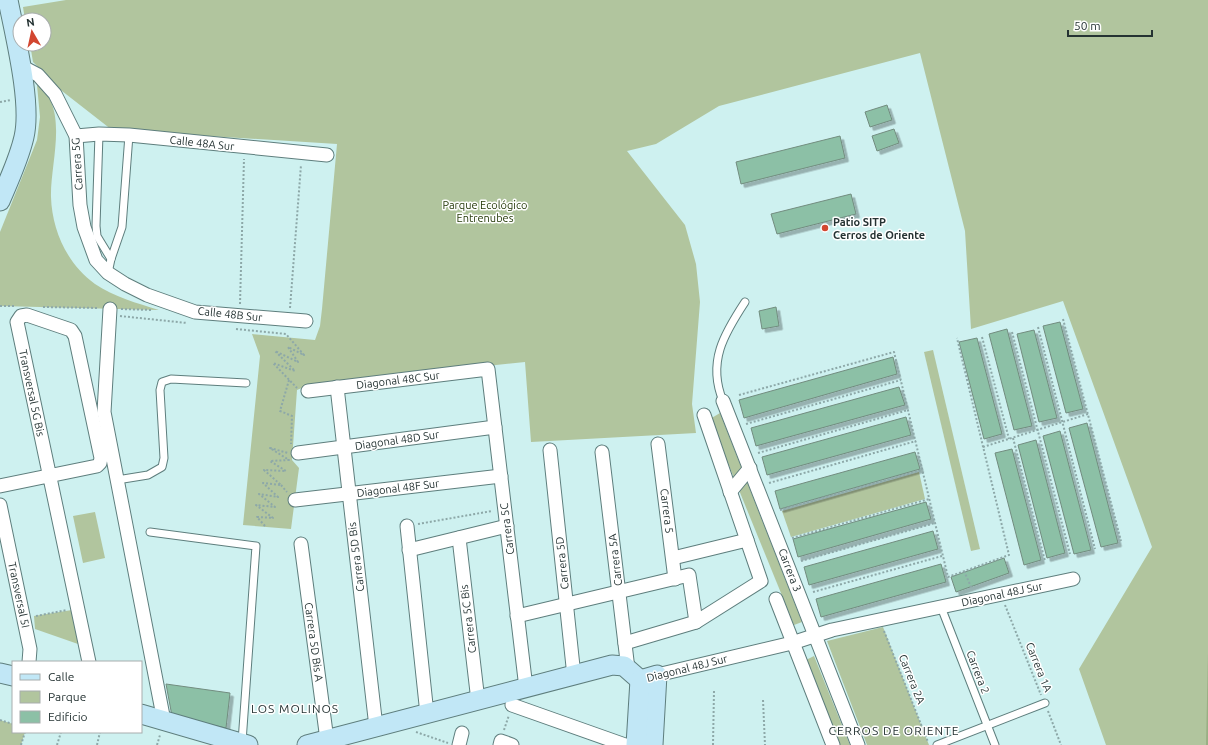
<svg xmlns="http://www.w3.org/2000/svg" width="1208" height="745" viewBox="0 0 1208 745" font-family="Ubuntu,sans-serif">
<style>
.green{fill:#b1c59e}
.forest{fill:#99af84}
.building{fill:#8cc0a6;stroke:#728c7f;filter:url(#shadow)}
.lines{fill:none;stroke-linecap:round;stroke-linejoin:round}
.lane-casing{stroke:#5e7e7d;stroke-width:9}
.street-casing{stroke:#5e7e7d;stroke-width:15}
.secondary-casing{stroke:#5e7e7d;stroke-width:21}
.path{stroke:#8da8a8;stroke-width:2;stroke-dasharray:2 2;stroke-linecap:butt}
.lane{stroke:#fff;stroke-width:7}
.street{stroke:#fff;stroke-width:13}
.secondary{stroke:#c1e7f6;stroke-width:19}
.poi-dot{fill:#d24630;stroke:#fff;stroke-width:1.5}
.labels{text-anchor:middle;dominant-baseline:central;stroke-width:3;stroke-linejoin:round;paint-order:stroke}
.street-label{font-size:11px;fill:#253333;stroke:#fff}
.park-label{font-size:11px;fill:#263b0a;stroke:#fff}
.poi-label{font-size:11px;font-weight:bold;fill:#253333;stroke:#fff;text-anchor:start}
.neighbourhood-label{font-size:12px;letter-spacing:1px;fill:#253333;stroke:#fff}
</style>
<defs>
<filter id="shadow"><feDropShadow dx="3.5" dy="3.5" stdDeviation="0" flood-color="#0004"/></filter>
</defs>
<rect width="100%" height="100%" fill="#cef1f0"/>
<g class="green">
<polygon points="66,0 1208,0 1208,745 1106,745 1079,669 1152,547 1063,301 971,329 965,231 920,53 719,106 656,144 627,151 685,225 696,264 700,302 692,404 696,433 531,442 525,362 309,385 297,390 292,460 299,468 291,529 243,525 260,356 252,334 315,340 320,326 322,309 337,144 112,130 62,91 33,62 30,44 44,44 44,20 25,20 23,7"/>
<path d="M37,85C70,107 50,163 51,197C52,230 67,264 95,284C114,297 137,303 159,310L0,306V232L37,140L40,117Z"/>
<polygon points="933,350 980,549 971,551 924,352"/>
<polygon points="720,413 802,622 794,625 710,419"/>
<polygon points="919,472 925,499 791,537 782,511"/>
<polygon points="95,512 105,558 83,563 73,516"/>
<polygon points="72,610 78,644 35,629 34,616"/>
<polygon points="883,627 929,745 867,745 827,641"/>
<polygon points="814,656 850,745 839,745 806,660"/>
<polygon points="0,720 13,724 13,732 25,732 21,745 0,745"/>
</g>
<polygon class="forest" points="1208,653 1208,745 1206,745"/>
<g class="building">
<polygon points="887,105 892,120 870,127 865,112"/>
<polygon points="894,129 899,143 877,151 872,136"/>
<polygon points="840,136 845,158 741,184 736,162"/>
<polygon points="851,194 856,214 777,234 771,214"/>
<polygon points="776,307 779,326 762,329 759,311"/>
<polygon points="1060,322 1083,409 1066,413 1043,326"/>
<polygon points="1007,329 1032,426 1014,430 989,334"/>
<polygon points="1034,330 1057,418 1039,422 1017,334"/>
<polygon points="977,338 1002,434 984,439 959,342"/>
<polygon points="893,357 897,374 744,418 739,400"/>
<polygon points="899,387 905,405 756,446 751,428"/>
<polygon points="906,417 911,435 767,475 762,457"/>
<polygon points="1087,423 1118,543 1101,547 1069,428"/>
<polygon points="1060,431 1091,550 1074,554 1043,436"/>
<polygon points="1036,440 1065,553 1047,558 1018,445"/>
<polygon points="1012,449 1041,560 1024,565 995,453"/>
<polygon points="915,452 920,469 780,509 775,491"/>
<polygon points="926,502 931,519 798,557 793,539"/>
<polygon points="933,531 938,549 809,585 804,567"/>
<polygon points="1004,558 1009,573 956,592 951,577"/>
<polygon points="941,564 946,582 821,617 816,599"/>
<polygon points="166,684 230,693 226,728 172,716"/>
</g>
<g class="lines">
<defs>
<g id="lane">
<polyline points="99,134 96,226 97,236 111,259"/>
<polyline points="108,273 111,259 122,227 129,135"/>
<path d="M723,401C707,362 724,334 745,302"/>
<polyline points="117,480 148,475 162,467 164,458 160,390 162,382 171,379 246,383"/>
<polyline points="150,532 256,546 242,742"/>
<polyline points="941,607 995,745"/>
<polyline points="937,745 1045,703"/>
</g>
<g id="street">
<polyline points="19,65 38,75 55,94 76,136 80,205 84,227 96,260 108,273 125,284 147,295 195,312 306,321"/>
<polyline points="76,136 99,134 129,135 327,155"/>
<polyline points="110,309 104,412 164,721"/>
<polyline points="337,387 376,727"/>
<polyline points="308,391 488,369 526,688"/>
<polyline points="723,401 858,745"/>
<polyline points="658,444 675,579"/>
<polyline points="550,450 574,676"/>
<polyline points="602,452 628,669"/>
<polyline points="298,453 495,427"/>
<polyline points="0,486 97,466 100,463 101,458 75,336 71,330 27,315 21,316 17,322 89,662"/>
<polyline points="730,492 750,468"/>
<polyline points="295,500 501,476"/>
<polyline points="0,505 30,649 29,662"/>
<polyline points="407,526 427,714"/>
<polyline points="459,538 478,701"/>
<polyline points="301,544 327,740"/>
<polyline points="409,550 507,526"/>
<polyline points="673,558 747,540"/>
<polyline points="776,599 833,745"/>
<polyline points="517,616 689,575 696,622"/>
<polyline points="625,643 696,622 761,581 704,415"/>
<polyline points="657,675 792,643 832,630 1073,579"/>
<polyline points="512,705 625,745"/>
<polyline points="459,745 462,733"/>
<polyline points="500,745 501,741 512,745"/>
</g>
<g id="secondary">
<path d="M0,201C9,180 19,159 24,137C32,103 15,36 8,0"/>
<polyline points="0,673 13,676"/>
<polyline points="640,680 657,675 653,745"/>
<polyline points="141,714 248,745"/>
<polyline points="307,745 612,665 624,666 640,680"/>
<polyline points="636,745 640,680"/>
</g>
</defs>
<use href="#lane" class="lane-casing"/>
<use href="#street" class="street-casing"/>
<use href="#secondary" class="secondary-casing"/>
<g class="path">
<polyline points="0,102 11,100"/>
<polyline points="240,304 244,159"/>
<polyline points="0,306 15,306"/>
<polyline points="43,307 99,308"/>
<polyline points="290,308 301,165"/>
<polyline points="121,309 151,310"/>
<polyline points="120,316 187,323"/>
<polyline points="1063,319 1121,541"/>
<polyline points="1038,327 1095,549"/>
<polyline points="236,329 286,334 304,355 288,347 298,362 275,351 295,371 273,363 297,388"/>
<polyline points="1012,332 1070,554"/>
<polyline points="982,337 1009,439"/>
<polyline points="289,380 280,411 292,416 291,444"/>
<polyline points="739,395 894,352 948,577 1009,555 957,338"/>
<polyline points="746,424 901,380"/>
<polyline points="1013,438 1045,561"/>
<polyline points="983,447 1088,414"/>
<polyline points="758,453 908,410"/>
<polyline points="769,483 916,441"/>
<polyline points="281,485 287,492"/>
<polyline points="780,510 922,470"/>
<polyline points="418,524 492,511"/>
<polyline points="265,526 257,517 273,518 256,505 275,507 259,494 278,497 263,483 281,485 264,470 286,471 270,461 289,460 270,448 288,453"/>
<polyline points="792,538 929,499"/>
<polyline points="801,561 935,523"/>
<polyline points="964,571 972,589"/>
<polyline points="813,592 942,556"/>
<polyline points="1005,605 1041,695"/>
<polyline points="36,616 67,610"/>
<polyline points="884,631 928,742"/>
<polyline points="763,700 765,745"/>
<polyline points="1048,711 1061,745"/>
<polyline points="0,720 13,724"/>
<polyline points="504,730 509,715"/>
<polyline points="416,732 448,743"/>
<polyline points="21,745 25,732"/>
<polyline points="57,745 61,732"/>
<polyline points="97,745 100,732"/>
<polyline points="157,745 160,735"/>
<polyline points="713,745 714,691"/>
</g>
<use href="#lane" class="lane"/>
<use href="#street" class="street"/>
<use href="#secondary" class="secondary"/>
</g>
<circle class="poi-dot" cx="825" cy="228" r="4"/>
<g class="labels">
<g class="street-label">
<text transform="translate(202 143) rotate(6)">Calle 48A Sur</text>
<text transform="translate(77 164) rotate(-94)">Carrera 5G</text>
<text transform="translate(230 314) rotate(6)">Calle 48B Sur</text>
<text transform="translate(398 380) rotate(-7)">Diagonal 48C Sur</text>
<text transform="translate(32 393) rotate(78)">Transversal 5G Bis</text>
<text transform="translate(397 440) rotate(-8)">Diagonal 48D Sur</text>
<text transform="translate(398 488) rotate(-7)">Diagonal 48F Sur</text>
<text transform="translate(667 511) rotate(83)">Carrera 5</text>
<text transform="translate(507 529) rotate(-97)">Carrera 5C</text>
<text transform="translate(356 557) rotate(-97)">Carrera 5D Bis</text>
<text transform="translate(615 560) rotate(-97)">Carrera 5A</text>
<text transform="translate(562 563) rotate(-96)">Carrera 5D</text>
<text transform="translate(790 570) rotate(69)">Carrera 3</text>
<text transform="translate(1002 594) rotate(-12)">Diagonal 48J Sur</text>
<text transform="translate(19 595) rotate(78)">Transversal 5I</text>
<text transform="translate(468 619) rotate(-97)">Carrera 5C Bis</text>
<text transform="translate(314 642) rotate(82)">Carrera 5D Bis A</text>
<text transform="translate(1039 667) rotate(68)">Carrera 1A</text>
<text transform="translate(687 668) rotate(-14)">Diagonal 48J Sur</text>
<text transform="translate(978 672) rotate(69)">Carrera 2</text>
<text transform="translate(912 679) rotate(68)">Carrera 2A</text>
</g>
<g class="park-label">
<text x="485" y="205">Parque Ecológico<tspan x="485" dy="13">Entrenubes</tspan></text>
</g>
<g class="poi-label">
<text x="833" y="222">Patio SITP<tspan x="833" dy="13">Cerros de Oriente</tspan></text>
</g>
<g class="neighbourhood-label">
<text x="295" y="708">LOS MOLINOS</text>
<text x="894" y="730">CERROS DE ORIENTE</text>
</g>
</g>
<rect x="12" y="661" width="130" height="72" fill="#ffffff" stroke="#a8adad"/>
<rect x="20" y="674" width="20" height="6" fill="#c1e7f6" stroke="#a8adad"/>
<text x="48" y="681" font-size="12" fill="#253333">Calle</text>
<rect x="20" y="691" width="20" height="12" fill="#b1c59e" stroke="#a8adad"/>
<text x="48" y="701" font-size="12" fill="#253333">Parque</text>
<rect x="20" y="711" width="20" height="12" fill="#8cc0a6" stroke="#a8adad"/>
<text x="48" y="721" font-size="12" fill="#253333">Edificio</text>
<g transform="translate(32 32) rotate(351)"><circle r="19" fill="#ffffff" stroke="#a8adad"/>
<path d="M0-3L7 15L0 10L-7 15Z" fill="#d24630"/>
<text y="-6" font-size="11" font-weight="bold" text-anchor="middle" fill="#253333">N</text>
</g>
<path d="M1068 30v6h84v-6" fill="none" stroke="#253333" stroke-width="2"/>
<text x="1074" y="30" font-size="12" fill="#253333" stroke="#ffffff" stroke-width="3" paint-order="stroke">50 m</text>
</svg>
